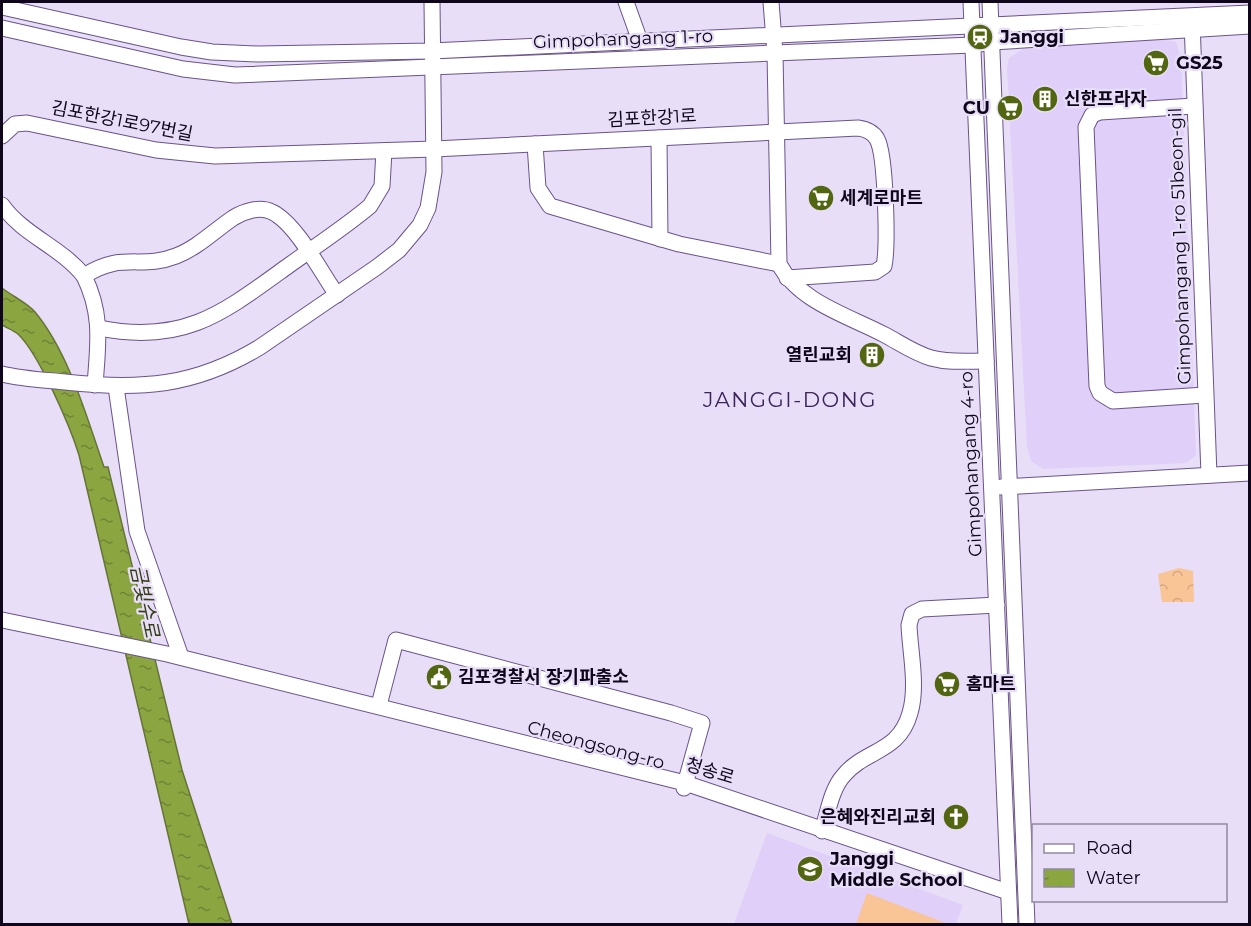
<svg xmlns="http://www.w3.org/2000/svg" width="1251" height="926" viewBox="0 0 1251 926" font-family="Montserrat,'Noto Sans KR',sans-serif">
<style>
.built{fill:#dfcff9}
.forest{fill:url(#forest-crowns)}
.pitch{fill:#f9c496}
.water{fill:url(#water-ripples);stroke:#667536;stroke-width:1.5}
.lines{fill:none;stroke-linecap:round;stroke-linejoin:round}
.minor-casing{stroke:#6a538a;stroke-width:17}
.minor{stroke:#fff;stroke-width:15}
.labels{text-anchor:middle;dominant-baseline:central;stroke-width:4.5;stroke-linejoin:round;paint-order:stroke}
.poi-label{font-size:18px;font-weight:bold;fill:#0f061b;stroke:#e8def8;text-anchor:start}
.street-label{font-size:18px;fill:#0f061b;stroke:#e8def8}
.water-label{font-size:20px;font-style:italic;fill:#343f15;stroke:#e8def8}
.quarter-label{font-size:21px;letter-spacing:1.5px;fill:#3b2457;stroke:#e8def8}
</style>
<defs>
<pattern id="forest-crowns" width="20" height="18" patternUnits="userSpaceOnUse" patternTransform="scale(1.5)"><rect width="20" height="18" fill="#f9c496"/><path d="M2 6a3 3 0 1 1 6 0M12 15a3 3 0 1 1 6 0" fill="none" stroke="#d4a781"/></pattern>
<pattern id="water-ripples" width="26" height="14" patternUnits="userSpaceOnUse" patternTransform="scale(1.5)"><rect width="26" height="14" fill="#8ba541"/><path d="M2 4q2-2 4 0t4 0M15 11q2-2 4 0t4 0" fill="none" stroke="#708436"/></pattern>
</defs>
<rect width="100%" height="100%" fill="#e8def8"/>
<g class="built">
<polygon points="1159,39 1176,42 1181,58 1196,455 1186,463 1043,469 1031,461 1027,446 1007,68 1009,58 1024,48"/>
<polygon points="767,833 963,905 956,924 734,924"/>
</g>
<polygon class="forest" points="1179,568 1193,571 1194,602 1162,602 1158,574"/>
<polygon class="pitch" points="867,893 948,924 856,924"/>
<path class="water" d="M2,288C12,296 26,302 35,312C69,353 87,418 104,467H108L182,770L232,924H189L79,455C70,426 39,354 18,334C13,330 7,328 2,325Z"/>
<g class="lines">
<defs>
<g id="minor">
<polyline points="626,2 640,41"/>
<path d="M771,2L775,53L779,264C799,302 849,316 885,335C900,343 914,353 931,358C949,363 968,361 986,361"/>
<polyline points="971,2 1010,924"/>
<polyline points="990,2 1027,924"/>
<polyline points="2,7 181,47 212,52 258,54 431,51 1250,13"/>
<polyline points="1192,22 1209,475"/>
<polyline points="2,28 183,69 235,75 973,45 992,42 1250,26"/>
<polyline points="1194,106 1100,112 1092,115 1086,127 1097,386 1100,393 1113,401 1205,395"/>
<path d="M2,136L15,124L27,123L156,150L215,156L434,149L858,128C866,129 873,132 877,139C886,155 888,247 884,266L875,272L787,278"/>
<polyline points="659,138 660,239"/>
<polyline points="535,144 538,188 550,206 679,244 779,264"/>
<path d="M2,205C23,235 61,247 84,276"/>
<path d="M99,328C184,345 223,313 288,266C316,246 345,227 370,206L382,186L384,151"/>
<path d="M2,374C22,379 44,380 65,382C140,390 194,387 260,347L377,267L399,250L420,225L428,208L434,172L432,2"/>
<path d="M95,385C98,344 103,315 84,276C122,251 140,270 176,256C197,248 214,231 233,218C244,211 260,206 272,212C296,223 322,274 337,295"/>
<polyline points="116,387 137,531 181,657"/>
<polyline points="1001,487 1250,473"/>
<polyline points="2,620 167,654 685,783 1008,892"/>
<polyline points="379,705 396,640 671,713 702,723 684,788"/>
<path d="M822,831C828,813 831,789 844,775C866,749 899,753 910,713C918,686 910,652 909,625L912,614L922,609L997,605"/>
</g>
</defs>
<use href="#minor" class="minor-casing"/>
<use href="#minor" class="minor"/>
</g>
<defs>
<symbol id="station-disc" viewBox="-11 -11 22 22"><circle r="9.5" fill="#526611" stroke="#e8def8"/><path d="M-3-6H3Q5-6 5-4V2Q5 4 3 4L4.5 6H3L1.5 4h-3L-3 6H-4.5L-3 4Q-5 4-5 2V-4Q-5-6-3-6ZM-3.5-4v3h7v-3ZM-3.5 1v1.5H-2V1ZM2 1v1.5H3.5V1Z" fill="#fff"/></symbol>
<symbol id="supermarket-disc" viewBox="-11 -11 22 22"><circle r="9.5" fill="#526611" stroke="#e8def8"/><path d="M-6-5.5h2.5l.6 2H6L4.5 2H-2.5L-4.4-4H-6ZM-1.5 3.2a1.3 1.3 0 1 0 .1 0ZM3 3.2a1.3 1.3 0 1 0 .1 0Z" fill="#fff"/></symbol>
<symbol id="building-disc" viewBox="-11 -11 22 22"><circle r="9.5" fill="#526611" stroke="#e8def8"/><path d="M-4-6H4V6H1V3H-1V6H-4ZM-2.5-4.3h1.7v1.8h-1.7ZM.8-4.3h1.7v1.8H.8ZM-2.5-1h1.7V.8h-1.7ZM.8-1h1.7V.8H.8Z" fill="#fff"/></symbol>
<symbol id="civic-disc" viewBox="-11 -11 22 22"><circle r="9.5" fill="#526611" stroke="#e8def8"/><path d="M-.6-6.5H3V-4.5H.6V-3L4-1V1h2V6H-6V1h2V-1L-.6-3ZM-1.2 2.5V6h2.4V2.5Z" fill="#fff"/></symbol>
<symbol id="church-disc" viewBox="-11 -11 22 22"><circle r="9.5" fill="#526611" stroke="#e8def8"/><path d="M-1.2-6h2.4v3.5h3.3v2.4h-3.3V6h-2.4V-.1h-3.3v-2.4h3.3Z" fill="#fff"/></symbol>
<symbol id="school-disc" viewBox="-11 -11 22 22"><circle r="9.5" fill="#526611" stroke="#e8def8"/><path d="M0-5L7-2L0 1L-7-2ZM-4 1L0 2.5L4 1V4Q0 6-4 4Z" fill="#fff"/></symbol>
</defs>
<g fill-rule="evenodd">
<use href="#station-disc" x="965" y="22" width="30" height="30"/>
<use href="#supermarket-disc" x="1141" y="48" width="30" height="30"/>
<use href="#building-disc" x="1030" y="84" width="30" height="30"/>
<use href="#supermarket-disc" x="995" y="93" width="30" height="30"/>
<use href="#supermarket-disc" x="806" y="183" width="30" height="30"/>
<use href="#building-disc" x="857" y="340" width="30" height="30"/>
<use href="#civic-disc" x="424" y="662" width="30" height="30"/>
<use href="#supermarket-disc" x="932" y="669" width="30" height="30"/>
<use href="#church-disc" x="941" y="802" width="30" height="30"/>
<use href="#school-disc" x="795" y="854" width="30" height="30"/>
</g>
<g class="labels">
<g class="poi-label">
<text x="1000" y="37">Janggi</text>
<text x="1176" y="63">GS25</text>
<text x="1064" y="99">신한프라자</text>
<text x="990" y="108" text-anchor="end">CU</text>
<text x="840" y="198">세계로마트</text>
<text x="852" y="355" text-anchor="end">열린교회</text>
<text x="458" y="677">김포경찰서 장기파출소</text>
<text x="966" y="684">홈마트</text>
<text x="936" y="817" text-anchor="end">은혜와진리교회</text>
<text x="830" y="859">Janggi<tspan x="830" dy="21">Middle School</tspan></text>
</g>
<g class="street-label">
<text transform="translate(623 39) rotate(-2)">Gimpohangang 1-ro</text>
<text transform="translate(652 118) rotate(-3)">김포한강1로</text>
<text transform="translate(122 121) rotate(11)">김포한강1로97번길</text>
<text transform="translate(1180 246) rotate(-92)">Gimpohangang 1-ro 51beon-gil</text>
<text transform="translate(971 464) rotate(-93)">Gimpohangang 4-ro</text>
<text transform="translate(596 745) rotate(15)">Cheongsong-ro</text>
<text transform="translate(710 771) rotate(17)">청송로</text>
</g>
<g class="water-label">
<text transform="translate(145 601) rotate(78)">금빛수로</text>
</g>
<g class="quarter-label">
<text x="790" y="399">JANGGI-DONG</text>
</g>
</g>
<rect width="1251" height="926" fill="none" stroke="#0f061b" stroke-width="6"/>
<rect x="1032" y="824" width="195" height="78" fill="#e8def8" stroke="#9188a0" stroke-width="1.5"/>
<rect x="1044" y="844" width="30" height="9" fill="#ffffff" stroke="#9188a0" stroke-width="1.5"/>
<text x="1086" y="854" font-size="18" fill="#0f061b">Road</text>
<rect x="1044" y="869" width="30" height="18" fill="url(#water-ripples)" stroke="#9188a0" stroke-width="1.5"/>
<text x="1086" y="884" font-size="18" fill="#0f061b">Water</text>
</svg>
